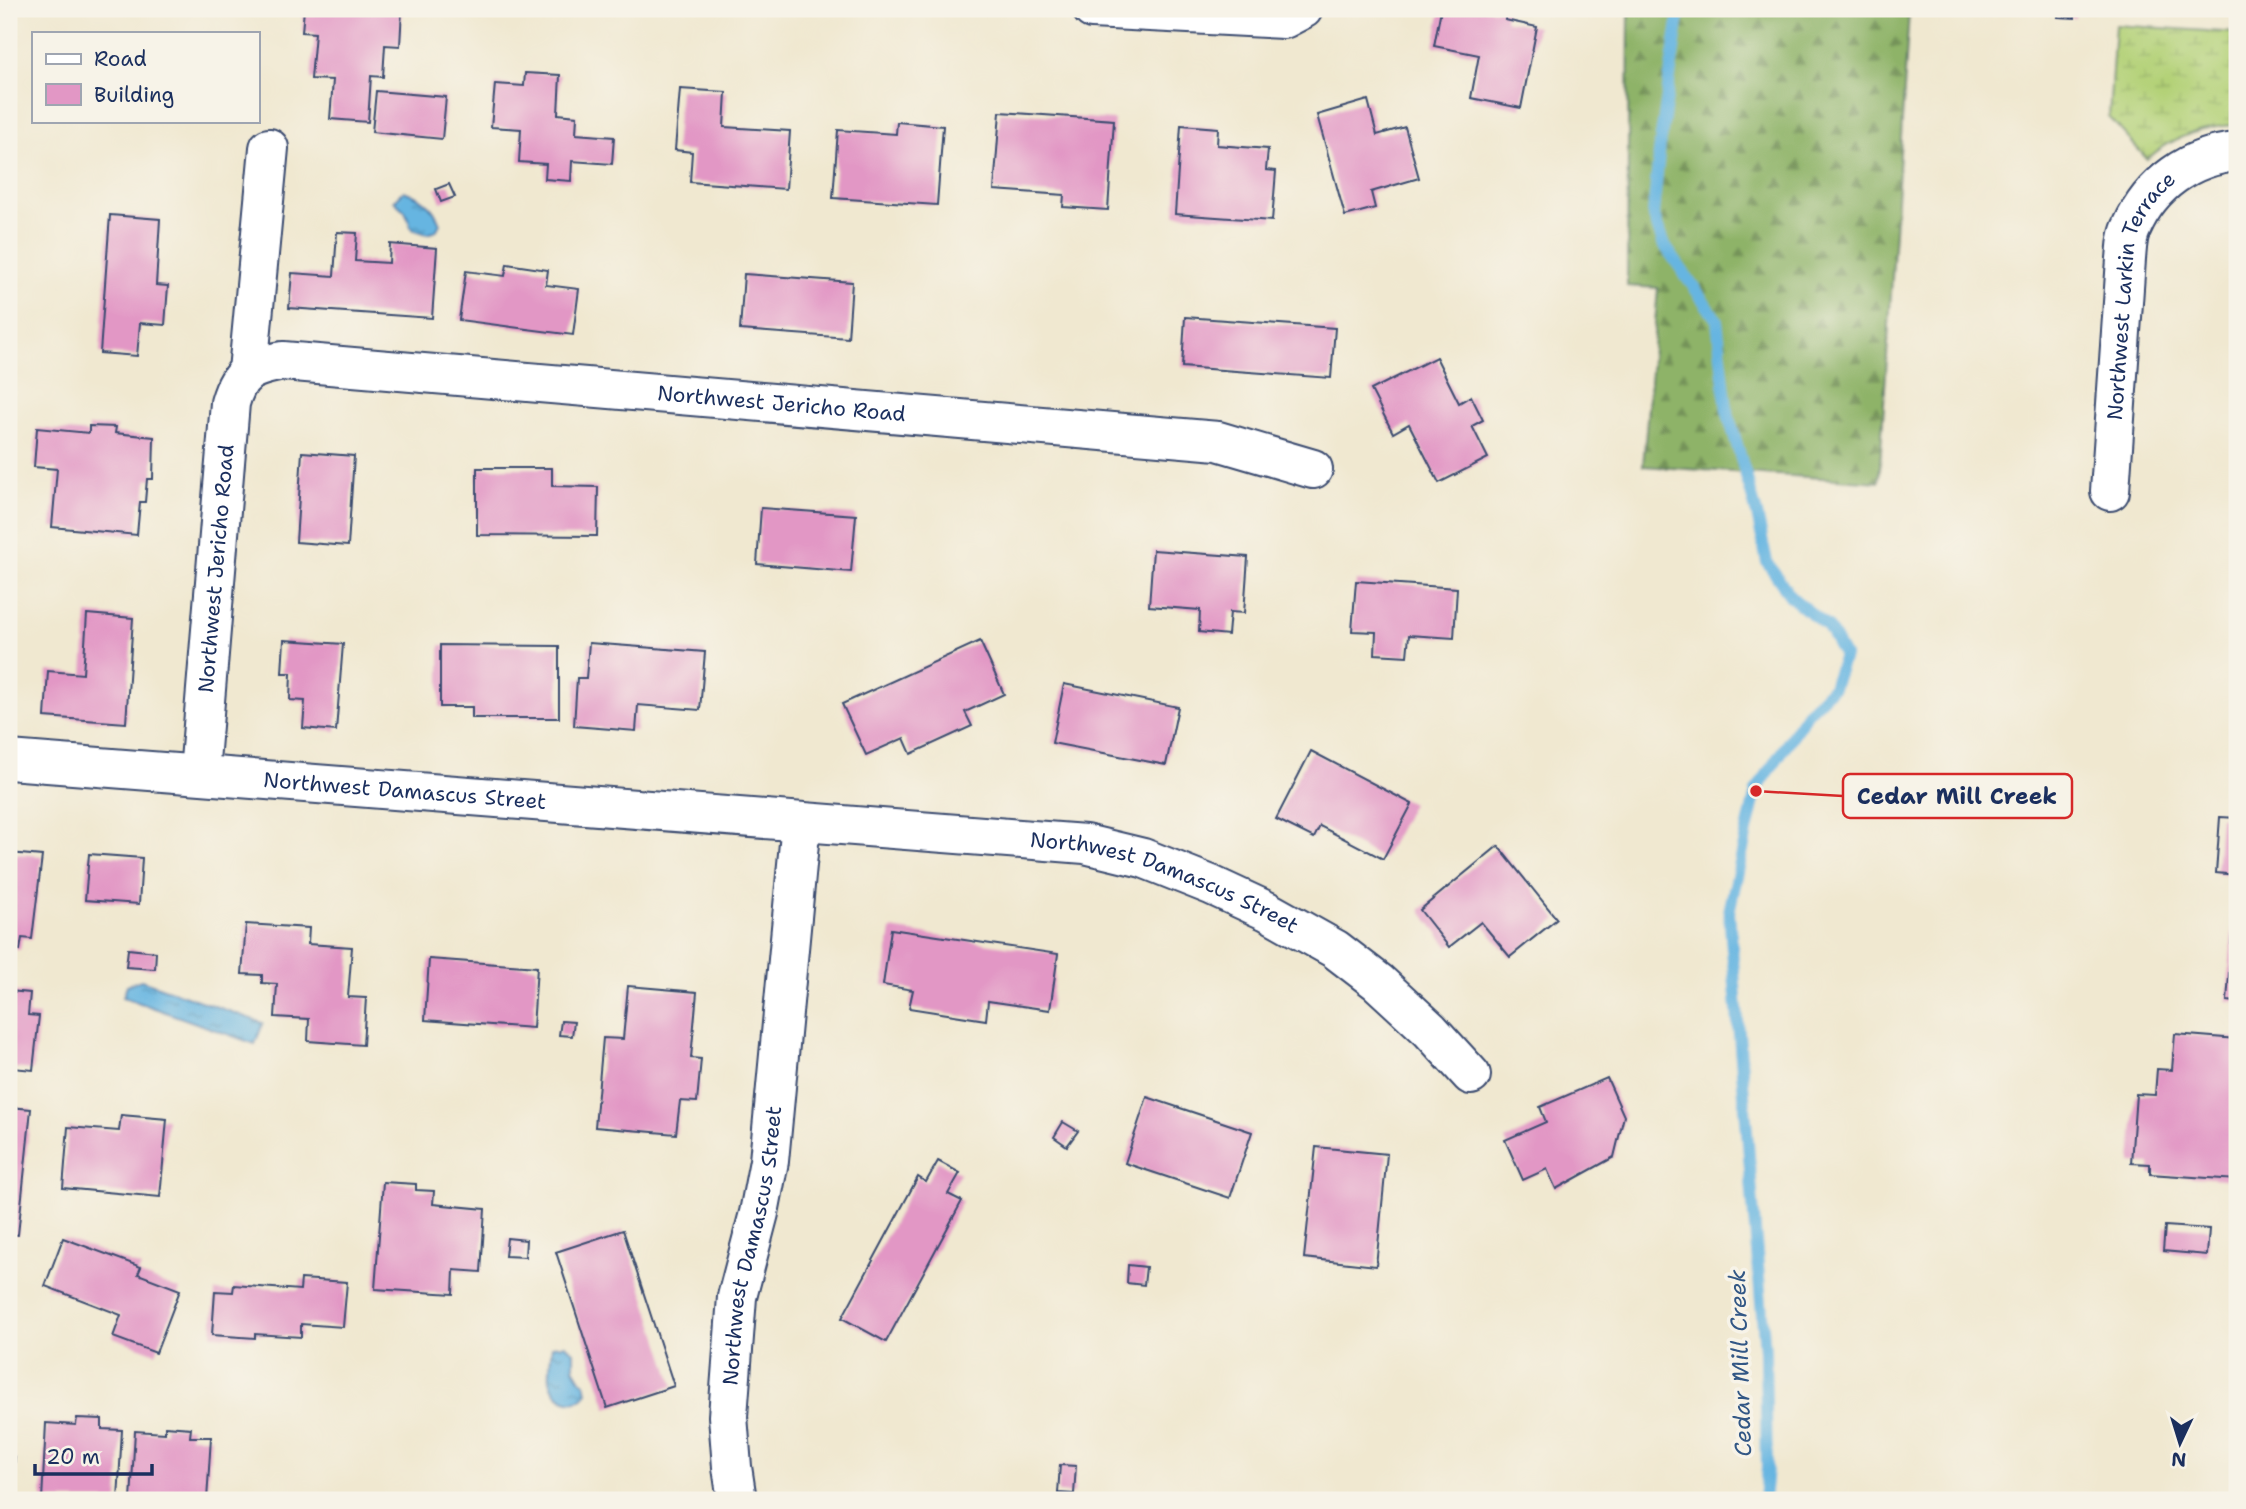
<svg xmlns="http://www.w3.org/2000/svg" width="2246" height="1509" viewBox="0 0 2246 1509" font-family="'Shantell Sans',sans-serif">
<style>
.forest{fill:url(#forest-firs);stroke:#547163;stroke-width:2}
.wetland{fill:url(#wetland-marsh);stroke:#67806a;stroke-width:2}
.water{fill:url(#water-ripples);stroke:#4072a0;stroke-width:2}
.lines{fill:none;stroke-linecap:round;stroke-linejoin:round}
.stream{stroke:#66b5e1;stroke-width:12}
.building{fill:#e297c5}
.minor-casing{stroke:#3b4b6f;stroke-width:42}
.minor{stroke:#fff;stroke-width:38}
.labels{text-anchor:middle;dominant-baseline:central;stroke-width:7;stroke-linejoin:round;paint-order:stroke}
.street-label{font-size:21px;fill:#1b2f5e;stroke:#f7f3e8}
.water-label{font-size:23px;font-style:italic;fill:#325785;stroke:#f7f3e8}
.leader{fill:none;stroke:#d62828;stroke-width:2.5}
.callout-dot{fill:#d62828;stroke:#f7f3e8;stroke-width:2.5}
.callout{fill:#f7f3e8;stroke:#d62828;stroke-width:2.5}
.callout-label{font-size:23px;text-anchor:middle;font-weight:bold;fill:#1b2f5e}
</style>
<defs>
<pattern id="forest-firs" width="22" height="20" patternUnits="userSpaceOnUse" patternTransform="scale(1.75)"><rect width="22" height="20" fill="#8eb368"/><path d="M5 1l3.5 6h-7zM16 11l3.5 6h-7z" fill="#739259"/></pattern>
<pattern id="wetland-marsh" width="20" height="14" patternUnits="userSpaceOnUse" patternTransform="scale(1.75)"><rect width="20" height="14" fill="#b3d177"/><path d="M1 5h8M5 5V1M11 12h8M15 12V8" fill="none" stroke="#99b469"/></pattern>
<pattern id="water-ripples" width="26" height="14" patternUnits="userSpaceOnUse" patternTransform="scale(1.75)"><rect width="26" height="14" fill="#66b5e1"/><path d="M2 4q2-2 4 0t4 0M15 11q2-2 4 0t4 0" fill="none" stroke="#5394ba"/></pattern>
</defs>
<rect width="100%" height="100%" fill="#f7f3e8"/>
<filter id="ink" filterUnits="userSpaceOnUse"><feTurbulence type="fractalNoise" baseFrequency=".0143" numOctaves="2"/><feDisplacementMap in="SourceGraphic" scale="14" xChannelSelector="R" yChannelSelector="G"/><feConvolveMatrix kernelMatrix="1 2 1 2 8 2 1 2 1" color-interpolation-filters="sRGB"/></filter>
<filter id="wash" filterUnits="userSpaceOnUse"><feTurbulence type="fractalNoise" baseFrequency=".00686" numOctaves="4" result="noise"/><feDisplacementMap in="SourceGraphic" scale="28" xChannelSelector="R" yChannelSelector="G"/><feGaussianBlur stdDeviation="1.57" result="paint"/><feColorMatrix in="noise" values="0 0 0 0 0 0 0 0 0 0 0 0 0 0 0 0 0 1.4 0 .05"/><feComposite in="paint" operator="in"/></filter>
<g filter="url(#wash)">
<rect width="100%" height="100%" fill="#f0e8d0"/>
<polygon class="forest" points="1629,9 1864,9 1909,12 1879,482 1643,466 1658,288 1627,286"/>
<path class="wetland" d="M2115,25L2237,33V125C2203,126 2173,137 2147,159L2109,117Z"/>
<g class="water">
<path d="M404,191C422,198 434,206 440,224L436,231L427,234L412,229L405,211L394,201Z"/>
<polygon points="141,980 263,1023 255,1044 123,997 127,985"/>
<path d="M565,1345L574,1352V1368L581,1380L585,1383L587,1393C575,1410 554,1399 550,1380C549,1377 551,1351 552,1346Z"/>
</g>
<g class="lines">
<polyline class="stream" points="1680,9 1660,144 1653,214 1663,243 1717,320 1727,410 1757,514 1767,562 1791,597 1828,627 1844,656 1833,687 1808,712 1756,791 1729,912 1765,1351 1767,1468 1764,1500"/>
</g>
<g id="blocks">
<g class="building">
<polygon points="304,9 402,9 400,46 385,45 383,77 371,76 368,122 330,119 333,80 311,79 315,33 302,32"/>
<polygon points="1441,9 1507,9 1505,20 1537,27 1521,108 1471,98 1479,55 1434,46"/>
<polygon points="2059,9 2075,9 2075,18 2058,17"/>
<polygon points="9,67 13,67 11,95 9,95"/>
<polygon points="525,73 560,75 558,114 577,116 576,134 614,137 612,164 572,161 571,181 545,179 546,164 519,162 521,129 491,127 495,84 524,86"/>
<polygon points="680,89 726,92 724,127 790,131 786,189 690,182 692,152 675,150"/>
<polygon points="376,91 446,97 442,139 372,132"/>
<polygon points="1368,100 1377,135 1405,127 1419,178 1371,192 1375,208 1345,216 1317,115"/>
<polygon points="1000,112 1114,120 1108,210 1063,207 1064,195 994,190"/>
<polygon points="897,122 943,126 937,205 833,198 838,130 896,134"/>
<polygon points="1181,125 1218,128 1217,145 1268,149 1266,170 1276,171 1272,221 1175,214"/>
<polygon points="449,184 455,197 441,202 436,189"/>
<polygon points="110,215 160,219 156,285 168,286 165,325 140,323 137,356 100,353"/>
<polygon points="337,232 357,233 355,261 389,263 390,244 437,248 432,318 289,308 292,273 334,276"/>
<polygon points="507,264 548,270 546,285 579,289 573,335 459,320 466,271 505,276"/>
<polygon points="744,274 852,282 848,338 740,330"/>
<polygon points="1185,317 1335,328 1331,378 1182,367"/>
<polygon points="1436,357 1459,403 1471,396 1483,420 1472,426 1488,458 1439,483 1409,424 1393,433 1371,390"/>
<polygon points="89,426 116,427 115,433 154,437 153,479 147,479 145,502 140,502 137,535 52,527 57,469 34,467 37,428 89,433"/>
<polygon points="302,452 354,456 348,546 296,542"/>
<polygon points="477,468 552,468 552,486 598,487 597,536 477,535"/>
<polygon points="761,508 856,515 851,572 757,564"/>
<polygon points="1153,550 1248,557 1244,613 1230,612 1228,635 1199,632 1200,610 1149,606"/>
<polygon points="1356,581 1457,588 1454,638 1409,635 1407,656 1375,654 1376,632 1352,631"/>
<polygon points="87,614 133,618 126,723 45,717 48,671 83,674"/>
<polygon points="284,640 343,644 336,731 303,728 305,701 290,700 291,673 282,673"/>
<polygon points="980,641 1004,694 965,712 972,726 911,754 904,738 866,755 842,704"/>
<polygon points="589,643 705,652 700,710 638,705 636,731 574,726 577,678 586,678"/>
<polygon points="440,645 559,646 559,718 472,718 472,707 440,707"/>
<polygon points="1064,684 1178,707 1166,765 1052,743"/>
<polygon points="1311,751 1412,804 1383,859 1320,826 1314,838 1276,819"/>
<polygon points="2220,817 2237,818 2237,875 2216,873"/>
<polygon points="1498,846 1557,919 1510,957 1481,922 1449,947 1420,910"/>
<polygon points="9,853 42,856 32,939 22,938 20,950 9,948"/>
<polygon points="89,854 142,858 139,904 85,900"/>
<polygon points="2234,908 2237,909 2237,1002 2227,1001"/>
<polygon points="246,924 309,928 308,944 352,947 348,997 366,998 363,1045 308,1041 309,1019 275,1017 277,984 262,983 262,975 242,974"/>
<polygon points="891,929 1058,954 1050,1010 988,1001 986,1020 909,1008 913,990 883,985"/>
<polygon points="128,949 156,952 155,969 126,967"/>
<polygon points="429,959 537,967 533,1028 425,1020"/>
<polygon points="628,986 697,992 691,1058 701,1059 697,1102 680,1101 676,1134 595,1127 603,1038 623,1039"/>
<polygon points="9,991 30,993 28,1015 39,1016 33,1070 13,1068 11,1093 9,1093"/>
<polygon points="561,1021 574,1022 572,1036 559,1035"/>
<polygon points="2175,1034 2237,1039 2237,1180 2150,1174 2150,1164 2131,1163 2136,1094 2155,1095 2157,1069 2172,1070"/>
<polygon points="1607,1078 1624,1116 1614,1157 1556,1189 1547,1169 1523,1180 1505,1140 1546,1122 1540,1107"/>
<polygon points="1147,1097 1252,1132 1230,1198 1125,1163"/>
<polygon points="9,1107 31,1109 18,1235 9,1234"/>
<polygon points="121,1115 167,1119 160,1197 63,1188 68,1127 119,1131"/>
<polygon points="1063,1122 1078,1131 1067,1146 1054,1137"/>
<polygon points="1316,1147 1387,1154 1376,1266 1304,1258"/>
<polygon points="938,1161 960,1173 948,1194 962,1201 886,1342 842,1318 918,1177 926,1182"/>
<polygon points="383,1182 416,1184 416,1190 434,1191 433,1204 485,1209 481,1272 454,1270 453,1294 375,1289"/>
<polygon points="2165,1226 2209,1229 2207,1255 2163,1251"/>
<polygon points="623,1230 674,1386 607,1408 556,1252"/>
<polygon points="63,1238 141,1267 138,1274 180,1290 156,1353 113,1337 121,1315 45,1286"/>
<polygon points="507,1238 526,1240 525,1257 505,1256"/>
<polygon points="1128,1265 1146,1267 1144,1285 1127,1283"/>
<polygon points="301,1279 347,1282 343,1327 301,1324 301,1337 255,1334 255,1338 212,1335 215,1291 233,1292 234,1285 300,1290"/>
<polygon points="77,1418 102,1419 102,1429 122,1430 118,1500 42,1500 46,1423 76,1425"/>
<polygon points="165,1426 191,1428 190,1437 211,1437 207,1500 131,1500 135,1431 165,1433"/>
<polygon points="9,1457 15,1457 11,1500 9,1500"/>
<polygon points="1060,1465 1076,1466 1074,1494 1058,1493"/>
</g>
</g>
</g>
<g filter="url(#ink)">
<use href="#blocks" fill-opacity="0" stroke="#3b4b6f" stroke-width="2"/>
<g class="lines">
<defs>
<g id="minor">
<polyline points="1092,9 1284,19 1303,9"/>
<polyline points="248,371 269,148"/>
<path id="s1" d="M2110,491L2126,259C2127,249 2127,236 2132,227C2151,184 2190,156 2237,152"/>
<path id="s2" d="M9,760L1085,844L1143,858L1211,885L1267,911L1335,949L1378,982L1430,1030L1471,1075"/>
<path id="s3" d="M199,773L230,403C239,371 251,367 283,361L1218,441L1313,469"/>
<path id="s4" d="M737,1500L732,1467L728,1416L737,1297L759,1213L769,1161L801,822"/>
</g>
</defs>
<use href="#minor" class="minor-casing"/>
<use href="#minor" class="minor"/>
</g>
</g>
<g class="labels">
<g class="street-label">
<text stroke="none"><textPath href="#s1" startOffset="201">Northwest Larkin Terrace</textPath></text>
<text stroke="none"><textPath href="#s3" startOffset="945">Northwest Jericho Road</textPath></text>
<text stroke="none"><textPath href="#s3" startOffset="205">Northwest Jericho Road</textPath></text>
<text stroke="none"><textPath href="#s2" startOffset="397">Northwest Damascus Street</textPath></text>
<text stroke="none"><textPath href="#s2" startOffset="1166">Northwest Damascus Street</textPath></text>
<text stroke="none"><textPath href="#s4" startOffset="257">Northwest Damascus Street</textPath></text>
</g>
<g class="water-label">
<text transform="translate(1740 1363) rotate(-92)">Cedar Mill Creek</text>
</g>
</g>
<path class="leader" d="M1756 791L1843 796"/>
<circle class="callout-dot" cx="1756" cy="791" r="7"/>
<rect class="callout" x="1843" y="774" width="229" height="44" rx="7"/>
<g class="callout-label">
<text x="1957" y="804">Cedar Mill Creek</text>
</g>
<rect width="2246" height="1509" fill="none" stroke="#f7f3e8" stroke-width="35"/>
<rect x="32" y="32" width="228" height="91" fill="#f7f3e8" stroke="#9fa5b1" stroke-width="2"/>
<rect x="46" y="54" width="35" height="10" fill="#ffffff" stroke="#9fa5b1" stroke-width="2"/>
<text x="94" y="66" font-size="21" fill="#1b2f5e">Road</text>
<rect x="46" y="84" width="35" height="21" fill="#e297c5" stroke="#9fa5b1" stroke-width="2"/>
<text x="94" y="102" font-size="21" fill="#1b2f5e">Building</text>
<g transform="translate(2180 1443) rotate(184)" stroke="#f7f3e8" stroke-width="5" paint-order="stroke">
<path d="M0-5L12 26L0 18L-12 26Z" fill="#1b2f5e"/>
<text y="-10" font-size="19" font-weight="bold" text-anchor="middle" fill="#1b2f5e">N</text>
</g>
<path d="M35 1464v10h117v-10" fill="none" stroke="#1b2f5e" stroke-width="3.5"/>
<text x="46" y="1464" font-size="21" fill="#1b2f5e" stroke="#f7f3e8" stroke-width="5" paint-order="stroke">20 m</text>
</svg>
